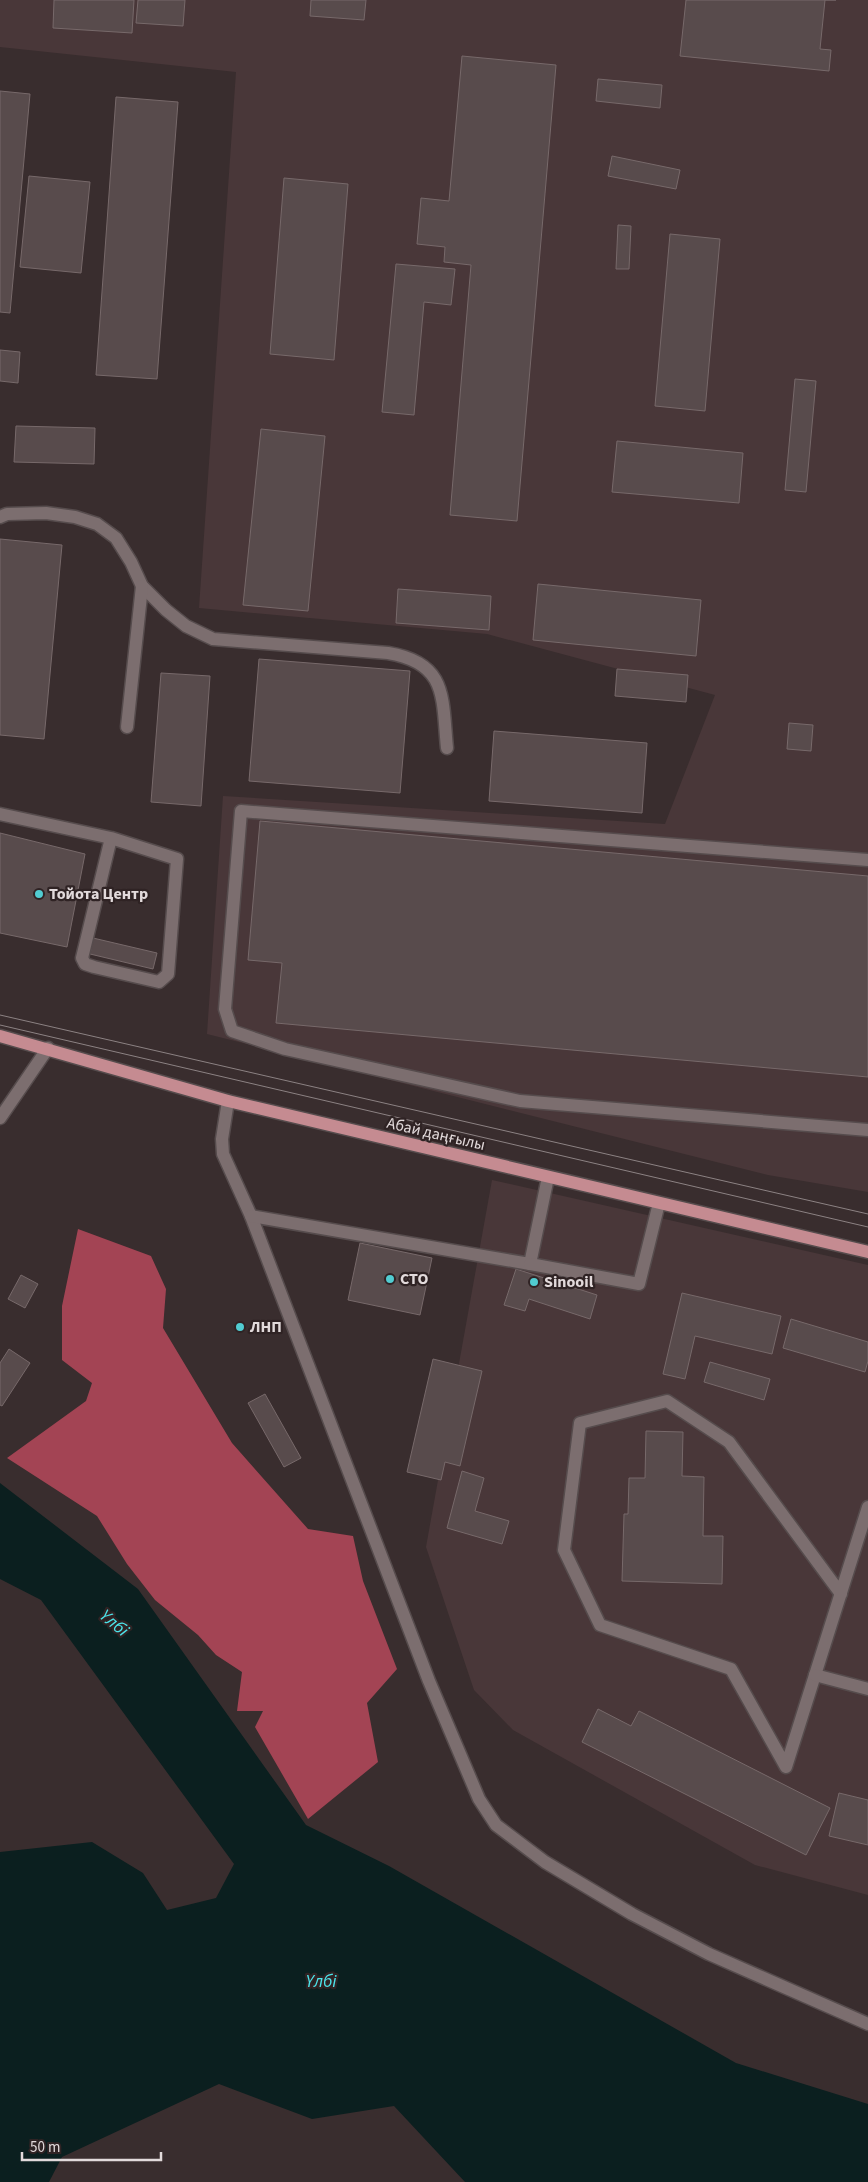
<svg xmlns="http://www.w3.org/2000/svg" width="868" height="2182" viewBox="0 0 868 2182" font-family="'Source Sans 3',sans-serif">
<style>
.built{fill:#493739}
.forest{fill:#a34454}
.water{fill:#0b1f1f}
.building{fill:#584b4c;stroke:#77696a}
.lines{fill:none;stroke-linecap:round;stroke-linejoin:round}
.minor-casing{stroke:#564c4d;stroke-width:15}
.major-casing{stroke:#564c4d;stroke-width:15}
.minor{stroke:#7c6e6f;stroke-width:12}
.major{stroke:#c58b91;stroke-width:12}
.tram{stroke:#8c8283;stroke-width:1}
.poi-dot{fill:#51ccd1;stroke:#2f2324;stroke-width:2}
.labels{text-anchor:middle;dominant-baseline:central;stroke-width:4.5;stroke-linejoin:round;paint-order:stroke}
.poi-label{font-size:16px;font-weight:bold;fill:#e2dadb;stroke:#2f2324;text-anchor:start}
.street-label{font-size:16px;fill:#e2dadb;stroke:#2f2324}
.water-label{font-size:18px;font-style:italic;fill:#4ce4ea;stroke:#2f2324}
</style>
<rect width="100%" height="100%" fill="#392d2e"/>
<g class="built">
<polygon points="0,0 868,0 868,1192 768,1175 207,1034 223,796 665,824 715,695 487,634 199,608 236,72 0,47"/>
<polygon points="492,1180 868,1265 868,1895 755,1865 513,1730 474,1690 426,1547"/>
</g>
<polygon class="forest" points="78,1229 151,1256 166,1289 163,1328 232,1443 308,1529 353,1536 363,1581 397,1669 367,1703 378,1762 308,1819 255,1727 263,1711 237,1711 242,1672 216,1655 198,1635 155,1600 127,1564 97,1516 7,1458 86,1401 92,1383 62,1360 62,1306"/>
<polygon class="water" points="0,1483 138,1589 306,1825 389,1866 736,2063 868,2104 868,2182 465,2182 394,2106 312,2119 219,2084 62,2157 49,2182 0,2182 0,1852 92,1842 143,1873 167,1910 216,1898 234,1864 41,1600 0,1579"/>
<g class="building">
<polygon points="54,0 134,0 132,33 53,28"/>
<polygon points="138,0 185,0 183,26 136,23"/>
<polygon points="311,0 366,0 364,20 310,16"/>
<polygon points="686,0 836,0 825,0 820,49 831,50 829,71 680,56"/>
<polygon points="462,56 556,65 517,521 450,515 471,265 444,262 445,247 417,244 421,198 449,201"/>
<polygon points="598,79 662,85 660,108 596,101"/>
<polygon points="0,91 30,94 10,313 0,312"/>
<polygon points="116,97 178,102 157,379 96,375"/>
<polygon points="612,156 680,170 676,189 608,176"/>
<polygon points="29,176 90,182 81,273 20,267"/>
<polygon points="284,178 348,184 334,360 270,354"/>
<polygon points="618,225 631,226 629,269 616,269"/>
<polygon points="670,234 720,239 705,411 655,406"/>
<polygon points="396,264 455,269 451,305 424,302 414,415 382,412"/>
<polygon points="0,350 20,352 18,383 0,381"/>
<polygon points="795,379 816,381 806,492 785,490"/>
<polygon points="16,426 95,428 94,464 14,462"/>
<polygon points="261,429 325,436 308,611 243,605"/>
<polygon points="617,441 743,453 739,503 612,492"/>
<polygon points="0,539 62,545 44,739 0,735"/>
<polygon points="538,584 701,600 696,656 533,640"/>
<polygon points="398,589 491,596 489,630 396,623"/>
<polygon points="259,659 410,671 400,793 249,781"/>
<polygon points="617,669 688,675 686,702 615,696"/>
<polygon points="161,673 210,676 201,806 151,802"/>
<polygon points="789,723 813,725 811,751 787,749"/>
<polygon points="494,731 647,743 642,813 489,801"/>
<polygon points="260,821 868,876 868,1077 276,1023 282,963 248,960"/>
<polygon points="0,833 85,854 67,947 0,933"/>
<polygon points="93,938 157,953 153,969 90,954"/>
<polygon points="360,1243 432,1258 420,1315 348,1300"/>
<polygon points="516,1269 597,1295 590,1319 529,1299 525,1311 504,1305"/>
<polygon points="21,1275 38,1284 25,1308 8,1299"/>
<polygon points="682,1293 781,1316 772,1354 695,1336 685,1379 663,1374"/>
<polygon points="791,1319 868,1342 868,1361 865,1372 783,1348"/>
<polygon points="9,1349 30,1363 2,1406 0,1405 0,1363"/>
<polygon points="433,1359 482,1371 460,1466 445,1462 441,1480 407,1472"/>
<polygon points="710,1362 770,1379 764,1400 704,1382"/>
<polygon points="265,1394 301,1458 284,1467 248,1403"/>
<polygon points="646,1431 683,1432 682,1476 704,1477 703,1536 723,1536 722,1584 622,1581 624,1514 628,1514 629,1478 645,1478"/>
<polygon points="462,1471 484,1478 475,1511 509,1521 502,1544 447,1528"/>
<polygon points="598,1709 631,1726 639,1711 830,1808 806,1855 582,1742"/>
<polygon points="839,1793 868,1800 868,1845 829,1836"/>
</g>
<g class="lines">
<defs>
<g id="minor">
<path d="M0,517L7,514L46,513L75,517L97,524L116,538L131,562L142,586L166,610L186,626L213,639L388,653C448,663 442,698 447,748"/>
<polyline points="127,727 142,586"/>
<polyline points="0,814 111,838 177,859 168,974 159,982 94,967 85,964 82,958 111,838"/>
<polyline points="868,860 241,811 225,1009 232,1031 285,1049 520,1101 868,1130"/>
<polyline points="228,1101 222,1139 223,1154 251,1216 429,1681 479,1799 496,1825 545,1862 632,1914 709,1954 868,2024"/>
<polyline points="0,1118 48,1048"/>
<polyline points="251,1216 530,1264 548,1177"/>
<polyline points="530,1264 639,1284 659,1203"/>
<polyline points="841,1594 729,1442 667,1401 580,1423 564,1550 600,1625 731,1669 786,1767 868,1507"/>
<polyline points="815,1675 868,1689"/>
</g>
<polyline id="major" points="0,1036 228,1101 868,1252"/>
</defs>
<use href="#minor" class="minor-casing"/>
<use href="#major" class="major-casing"/>
<use href="#minor" class="minor"/>
<use href="#major" class="major"/>
<g class="tram">
<polyline points="0,1015 868,1214"/>
<polyline points="0,1025 868,1227"/>
</g>
</g>
<g class="poi-dot">
<circle cx="39" cy="894" r="5"/>
<circle cx="390" cy="1279" r="5"/>
<circle cx="534" cy="1282" r="5"/>
<circle cx="240" cy="1327" r="5"/>
</g>
<g class="labels">
<g class="poi-label">
<text x="49" y="894">Тойота Центр</text>
<text x="400" y="1279">СТО</text>
<text x="544" y="1282">Sinooil</text>
<text x="250" y="1327">ЛНП</text>
</g>
<g class="street-label">
<text transform="translate(436 1134) rotate(13)">Абай даңғылы</text>
</g>
<g class="water-label">
<text transform="translate(114 1623) rotate(40)">Үлбі</text>
<text x="321" y="1981">Үлбі</text>
</g>
</g>
<path d="M22 2152v8h139v-8" fill="none" stroke="#e2dadb" stroke-width="2.5"/>
<text x="30" y="2152" font-size="15" fill="#e2dadb" stroke="#2f2324" stroke-width="4" paint-order="stroke">50 m</text>
</svg>
